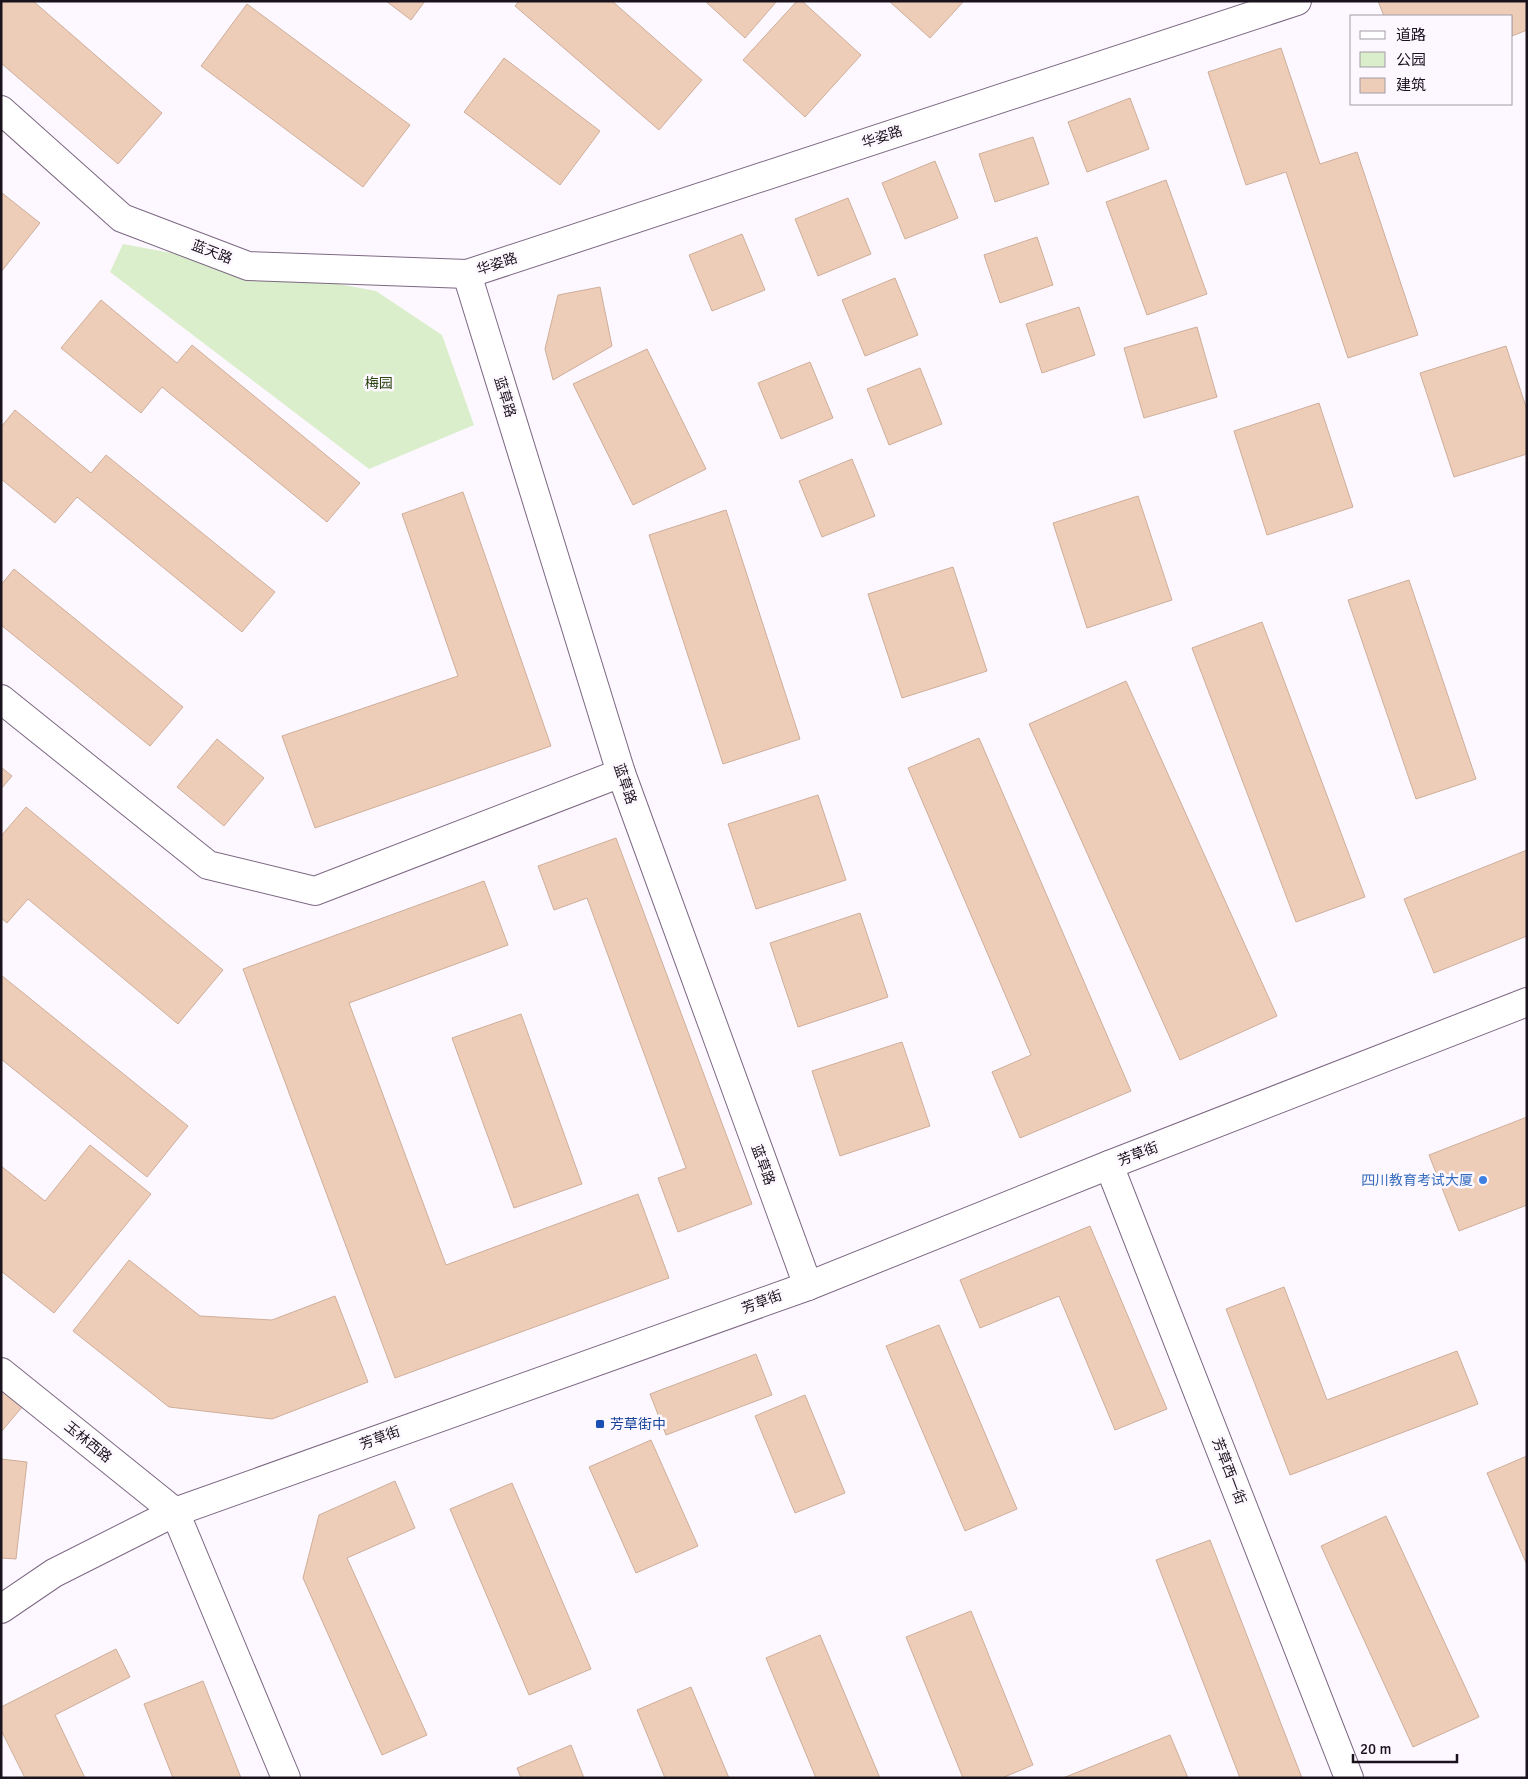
<svg xmlns="http://www.w3.org/2000/svg" width="1528" height="1779" viewBox="0 0 1528 1779" font-family="Signika,'Noto Sans SC',sans-serif">
<style>
.green{fill:#daeecb}
.building{fill:#eecdb8;stroke:#ceae9a}
.lines{fill:none;stroke-linecap:round;stroke-linejoin:round}
.minor-casing{stroke:#7c6882;stroke-width:30}
.tertiary-casing{stroke:#7c6882;stroke-width:30}
.minor{stroke:#fff;stroke-width:28}
.tertiary{stroke:#fff;stroke-width:28}
.shop-dot{fill:#3f7fe0;stroke:#fdf8ff;stroke-width:2}
.transit-dot{fill:#1a4fb4;stroke:#fdf8ff;stroke-width:2}
.labels{text-anchor:middle;dominant-baseline:central;stroke-width:5;stroke-linejoin:round;paint-order:stroke}
.street-label{font-size:14px;fill:#1a121c;stroke:#fdf8ff}
.park-label{font-size:14px;fill:#2a4412;stroke:#fdf8ff}
.shop-label{font-size:14px;fill:#366cbe;stroke:#fdf8ff;text-anchor:end}
.transit-label{font-size:14px;fill:#164399;stroke:#fdf8ff;text-anchor:start}
</style>
<rect width="100%" height="100%" fill="#fdf8ff"/>
<polygon class="green" points="123,244 376,291 442,335 474,425 369,469 110,272"/>
<g class="building">
<polygon points="1,1 33,1 162,113 118,164 1,63"/>
<polygon points="386,1 425,1 411,20"/>
<polygon points="519,1 612,1 702,80 659,130 515,6"/>
<polygon points="705,1 777,1 745,38"/>
<polygon points="797,1 802,1 861,55 805,117 743,60"/>
<polygon points="889,1 964,1 930,38"/>
<polygon points="1378,1 1527,1 1527,30 1512,36 1512,16 1384,16"/>
<polygon points="247,4 410,125 363,187 201,66"/>
<polygon points="1281,48 1320,164 1357,152 1418,335 1348,358 1286,172 1246,185 1208,72"/>
<polygon points="504,58 600,131 560,185 464,112"/>
<polygon points="1130,98 1149,149 1087,172 1068,122"/>
<polygon points="1033,137 1049,184 995,202 979,154"/>
<polygon points="935,161 958,218 905,239 882,183"/>
<polygon points="1166,180 1207,294 1147,315 1106,202"/>
<polygon points="2,193 40,223 1,272 1,194"/>
<polygon points="848,198 871,254 818,276 795,219"/>
<polygon points="742,234 765,290 712,311 689,255"/>
<polygon points="1037,237 1053,285 1000,303 984,255"/>
<polygon points="895,278 918,335 865,356 842,300"/>
<polygon points="600,287 612,346 553,380 545,349 558,295"/>
<polygon points="101,300 177,363 192,345 360,483 327,522 162,387 141,413 61,348"/>
<polygon points="1079,307 1095,355 1042,373 1026,324"/>
<polygon points="1197,327 1217,397 1144,418 1124,348"/>
<polygon points="1506,346 1527,410 1527,454 1454,477 1420,373"/>
<polygon points="647,349 706,469 633,505 573,384"/>
<polygon points="810,362 833,418 781,439 758,383"/>
<polygon points="920,368 942,424 889,445 867,389"/>
<polygon points="1319,403 1353,507 1267,535 1234,431"/>
<polygon points="15,410 91,473 106,455 275,592 242,632 77,497 55,523 1,479 1,427"/>
<polygon points="852,459 875,516 822,537 799,481"/>
<polygon points="463,492 551,746 315,828 282,736 458,676 402,514"/>
<polygon points="1138,496 1172,600 1087,628 1053,523"/>
<polygon points="726,510 800,739 723,764 649,535"/>
<polygon points="953,567 987,671 902,698 868,594"/>
<polygon points="14,569 183,707 150,746 1,625 1,585"/>
<polygon points="1409,580 1476,779 1416,799 1348,600"/>
<polygon points="1262,622 1365,897 1296,922 1192,648"/>
<polygon points="1126,681 1277,1016 1180,1060 1029,724"/>
<polygon points="979,738 1131,1091 1020,1138 992,1072 1031,1055 908,768"/>
<polygon points="217,739 264,778 224,826 177,787"/>
<polygon points="1,767 12,776 1,789"/>
<polygon points="818,795 846,880 756,909 728,824"/>
<polygon points="26,807 223,970 178,1024 28,899 7,923 1,918 1,836"/>
<polygon points="616,838 752,1204 678,1232 658,1178 686,1168 587,898 554,910 538,866"/>
<polygon points="1527,850 1527,936 1434,973 1404,899"/>
<polygon points="484,881 508,945 349,1003 446,1265 638,1194 669,1278 395,1378 243,969"/>
<polygon points="860,913 888,997 798,1027 770,943"/>
<polygon points="1,975 188,1126 147,1177 1,1059"/>
<polygon points="521,1014 582,1184 514,1208 452,1038"/>
<polygon points="902,1042 930,1126 840,1156 812,1071"/>
<polygon points="1527,1117 1527,1205 1459,1231 1429,1155"/>
<polygon points="90,1145 151,1194 54,1313 1,1271 1,1166 45,1201"/>
<polygon points="1090,1226 1167,1409 1115,1430 1059,1296 980,1328 960,1280"/>
<polygon points="129,1260 200,1316 272,1320 335,1296 368,1382 272,1419 169,1407 73,1331"/>
<polygon points="1284,1287 1327,1400 1457,1351 1478,1404 1290,1475 1226,1309"/>
<polygon points="939,1325 1017,1509 965,1531 886,1346"/>
<polygon points="756,1354 772,1395 666,1435 650,1394"/>
<polygon points="1,1387 23,1406 1,1432"/>
<polygon points="805,1395 845,1493 795,1513 755,1416"/>
<polygon points="651,1440 698,1546 636,1573 589,1467"/>
<polygon points="1527,1456 1527,1565 1487,1473"/>
<polygon points="1,1459 27,1462 16,1559 1,1558"/>
<polygon points="395,1481 415,1528 347,1558 427,1735 382,1755 303,1578 319,1515"/>
<polygon points="512,1483 591,1669 529,1695 450,1509"/>
<polygon points="1386,1516 1479,1717 1413,1747 1321,1546"/>
<polygon points="1210,1540 1302,1778 1240,1778 1156,1560"/>
<polygon points="971,1611 1033,1765 1002,1778 963,1778 906,1637"/>
<polygon points="820,1635 880,1778 816,1778 766,1658"/>
<polygon points="116,1649 130,1677 55,1715 85,1778 25,1778 1,1730 1,1707"/>
<polygon points="203,1681 241,1778 173,1778 144,1704"/>
<polygon points="691,1687 729,1778 665,1778 637,1710"/>
<polygon points="1170,1735 1188,1778 1063,1778"/>
<polygon points="571,1745 584,1778 521,1778 517,1768"/>
</g>
<g class="lines">
<defs>
<g id="minor">
<polyline points="1,110 122,218 248,266 467,274 1297,1"/>
<polyline points="467,274 621,773 808,1286"/>
<polyline points="1,699 208,865 315,891 621,773"/>
<polyline points="1109,1165 1349,1778"/>
</g>
<g id="tertiary">
<polyline points="1,1372 175,1512 286,1778"/>
<polyline points="1,1609 54,1573 175,1512 808,1286 1109,1165 1527,1002"/>
</g>
</defs>
<use href="#minor" class="minor-casing"/>
<use href="#tertiary" class="tertiary-casing"/>
<use href="#minor" class="minor"/>
<use href="#tertiary" class="tertiary"/>
</g>
<circle class="shop-dot" cx="1483" cy="1180" r="5"/>
<rect class="transit-dot" x="595" y="1419" width="10" height="10" rx="2.5"/>
<g class="labels">
<g class="street-label">
<text transform="translate(882 137) rotate(-18)">华姿路</text>
<text transform="translate(212 252) rotate(21)">蓝天路</text>
<text transform="translate(497 264) rotate(-18)">华姿路</text>
<text transform="translate(505 397) rotate(73)">蓝草路</text>
<text transform="translate(625 784) rotate(71)">蓝草路</text>
<text transform="translate(1138 1154) rotate(-21)">芳草街</text>
<text transform="translate(763 1165) rotate(70)">蓝草路</text>
<text transform="translate(762 1302) rotate(-20)">芳草街</text>
<text transform="translate(380 1438) rotate(-20)">芳草街</text>
<text transform="translate(88 1442) rotate(39)">玉林西路</text>
<text transform="translate(1229 1471) rotate(69)">芳草西一街</text>
</g>
<g class="park-label">
<text x="379" y="383">梅园</text>
</g>
<g class="shop-label">
<text x="1473" y="1180">四川教育考试大厦</text>
</g>
<g class="transit-label">
<text x="610" y="1424">芳草街中</text>
</g>
</g>
<rect width="1528" height="1779" fill="none" stroke="#1a121c" stroke-width="5"/>
<rect x="1350" y="15" width="162" height="90" fill="#fdf8ff" stroke="#a29ca4"/>
<rect x="1360" y="31" width="25" height="8" fill="#ffffff" stroke="#a29ca4"/>
<text x="1396" y="40" font-size="15" fill="#1a121c">道路</text>
<rect x="1360" y="52" width="25" height="15" fill="#daeecb" stroke="#a29ca4"/>
<text x="1396" y="65" font-size="15" fill="#1a121c">公园</text>
<rect x="1360" y="78" width="25" height="15" fill="#eecdb8" stroke="#a29ca4"/>
<text x="1396" y="90" font-size="15" fill="#1a121c">建筑</text>
<path d="M1353 1754v8h104v-8" fill="none" stroke="#1a121c" stroke-width="2.5"/>
<text x="1360" y="1754" font-size="15" fill="#1a121c" stroke="#fdf8ff" stroke-width="4" paint-order="stroke">20 m</text>
</svg>
